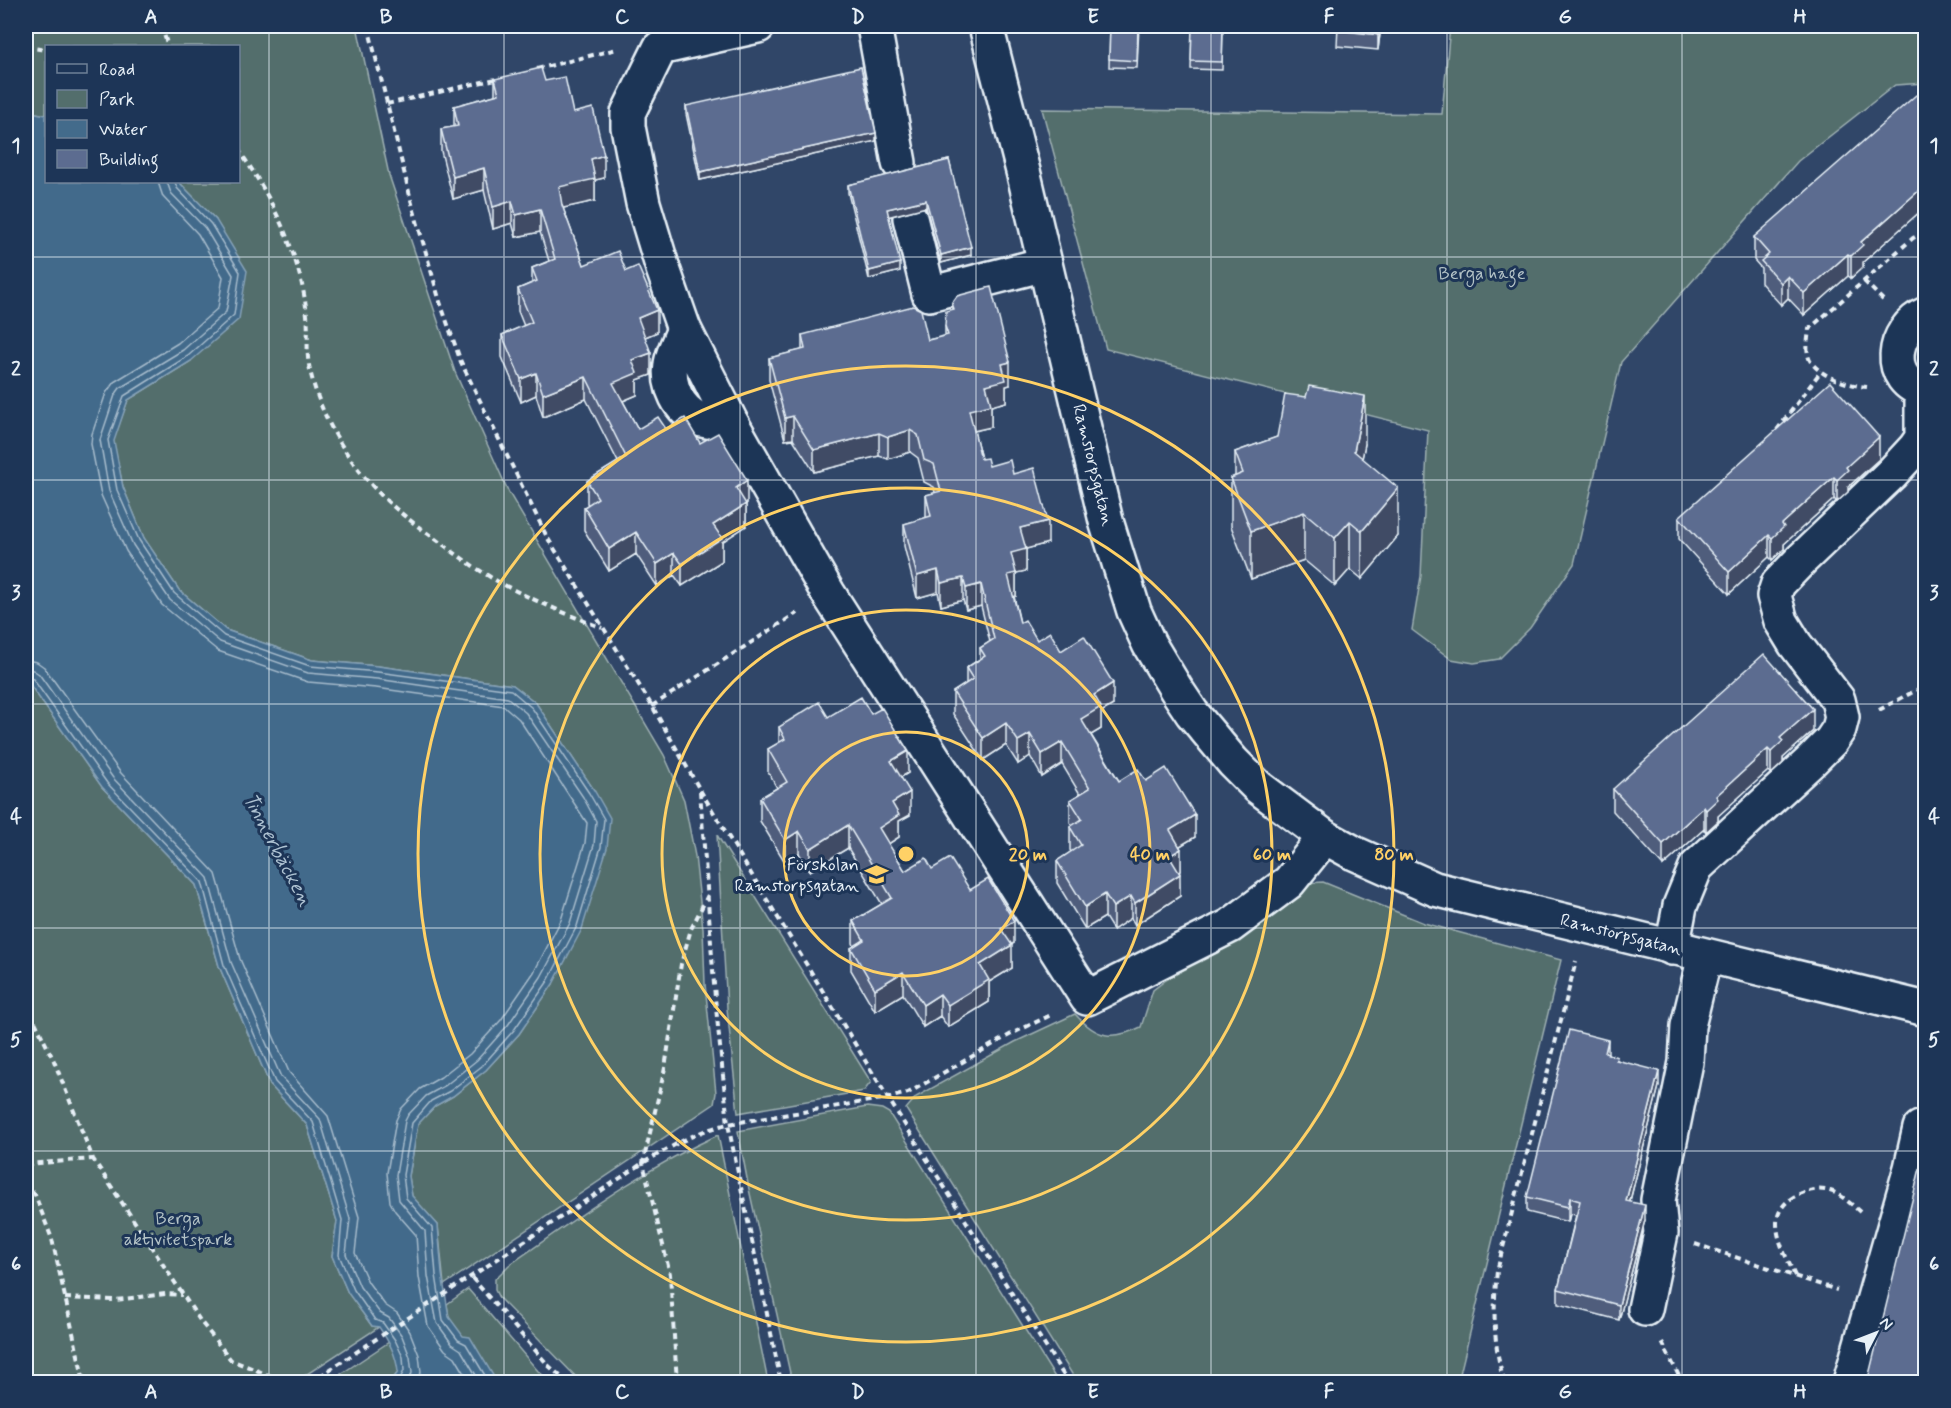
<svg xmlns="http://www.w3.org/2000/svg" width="1951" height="1408" viewBox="0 0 1951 1408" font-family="Mynerve,sans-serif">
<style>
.green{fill:#536e6c;stroke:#9eb0b2;stroke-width:1.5}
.water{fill:#436b8b;stroke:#85a1b7;stroke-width:1.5}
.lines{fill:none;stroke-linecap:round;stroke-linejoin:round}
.shore{stroke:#a6bbcc;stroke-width:1.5}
.minor-casing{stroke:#e8f1f8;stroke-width:38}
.path{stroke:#e8f1f8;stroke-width:4;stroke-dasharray:6 4.5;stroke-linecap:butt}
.minor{stroke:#1d3557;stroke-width:33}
.wall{fill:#4f5d7c;stroke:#e8f1f8;stroke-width:1.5}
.shaded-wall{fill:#404c65;stroke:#e8f1f8;stroke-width:1.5}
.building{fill:#5c6c90;stroke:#e8f1f8;stroke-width:1.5}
.grid{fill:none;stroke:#e8f1f8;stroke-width:1.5;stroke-opacity:0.55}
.ring{fill:none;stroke:#ffd166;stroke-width:3}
.labels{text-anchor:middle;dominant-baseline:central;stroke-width:6;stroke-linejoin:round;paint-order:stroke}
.park-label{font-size:18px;fill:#b4c3c7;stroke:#1d3557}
.street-label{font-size:18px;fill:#e8f1f8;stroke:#1d3557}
.poi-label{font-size:18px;fill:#e8f1f8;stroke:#1d3557;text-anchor:end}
.water-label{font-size:20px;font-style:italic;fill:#aec2d2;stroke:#1d3557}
.centre{fill:#ffd166;stroke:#1d3557;stroke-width:3}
.ring-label{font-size:18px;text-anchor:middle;font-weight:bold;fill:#ffd166;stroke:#1d3557;stroke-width:6;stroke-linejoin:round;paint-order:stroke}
.neatline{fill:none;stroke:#e8f1f8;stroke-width:2}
.grid-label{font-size:20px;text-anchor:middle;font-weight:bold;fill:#e8f1f8}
</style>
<rect width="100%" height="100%" fill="#304668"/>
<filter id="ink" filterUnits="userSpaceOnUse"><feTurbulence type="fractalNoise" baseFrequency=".0167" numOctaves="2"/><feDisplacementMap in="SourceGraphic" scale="12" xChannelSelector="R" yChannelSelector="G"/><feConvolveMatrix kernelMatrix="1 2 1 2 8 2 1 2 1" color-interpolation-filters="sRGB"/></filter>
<g filter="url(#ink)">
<g class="green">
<polygon points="26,26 357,26 389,175 455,372 509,493 664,755 684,800 695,856 703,929 705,984 716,1093 714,1104 444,1285 438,1225 412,1196 409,1176 418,1124 435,1106 453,1096 486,1070 519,1034 553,984 594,790 536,703 513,685 378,666 312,660 226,630 179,590 144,538 123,487 113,441 128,400 191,361 216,220 179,182 238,182 238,46 46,46 46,115 26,111"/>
<polygon points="1450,26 1925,26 1925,83 1895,85 1798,161 1621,362 1574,564 1530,628 1499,659 1474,663 1451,659 1412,630 1421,576 1428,430 1106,349 1042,109 1442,114"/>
<polygon points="26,679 102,787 196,885 219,966 270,1085 307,1125 337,1221 332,1256 348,1293 372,1326 379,1327 295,1382 26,1382"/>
<polygon points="717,835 871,1082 864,1091 738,1113 727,1008"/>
<path d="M1323,882L1424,923L1561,960L1458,1382H1077L906,1109L916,1097L1015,1042L1075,1014C1097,1038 1112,1041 1141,1027L1153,990L1166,980L1254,928L1307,883Z"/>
<polygon points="867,1107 882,1109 889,1113 1058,1382 792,1382 749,1189 738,1131"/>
<path d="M718,1135L768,1382H581L499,1298L495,1290V1279L509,1265C577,1218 643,1169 718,1135Z"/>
<polygon points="468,1289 538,1371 551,1382 497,1382 494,1380 449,1318 447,1304"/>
<polygon points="389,1342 397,1358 398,1372 391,1382 329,1382"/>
</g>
<path class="water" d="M26,111L46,115V182H179L216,220L247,271L239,319L191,361L128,400L114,441L123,487L144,538L179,590L226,630L312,660L378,666L513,685L536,703L594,790L610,818L607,848L582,929L553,984L519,1034L486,1070L453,1096L435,1106L418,1124L409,1176L412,1196L438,1225L442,1274L449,1317L463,1336L470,1337L497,1382H391L398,1372C396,1354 389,1342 379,1327L372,1326L348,1293L332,1256L337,1221L307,1125L270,1085L219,966L196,885L102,787L26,679Z"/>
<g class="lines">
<g class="shore">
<polyline points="158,182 163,197 198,234 223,277 218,308 178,343 114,382 106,393 92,434 91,444 101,495 126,551 162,605 218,651 308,682 376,688 504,706 519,719 587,823 585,843 561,920 534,972 501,1020 470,1054 441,1077 420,1089 401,1109 396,1120 387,1173 390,1202 395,1211 416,1235 419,1277 428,1326 445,1350 455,1357 470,1382"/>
<polyline points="167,182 171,193 205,228 233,275 226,312 183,350 120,388 115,395 100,440 109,491 133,545 170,600 220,642 308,673 377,679 508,698 526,713 583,797 596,821 594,845 570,923 541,977 508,1025 477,1060 446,1085 426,1096 408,1115 405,1121 396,1175 399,1200 425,1231 428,1276 437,1323 452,1344 461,1350 480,1382"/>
<polyline points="175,182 177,188 211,224 240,272 234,315 188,356 124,396 108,440 117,490 139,540 174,593 224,636 310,666 378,672 511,690 532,708 589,793 604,819 601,847 577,926 548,981 514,1030 482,1066 450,1091 431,1101 412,1123 403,1175 406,1198 432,1228 436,1275 443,1320 458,1340 466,1344 489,1382"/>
<polyline points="26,660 37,662 44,667 120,772 216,874 240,959 289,1072 328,1116 359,1217 355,1253 368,1282 385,1305 397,1313 410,1332 419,1355 421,1372 418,1382"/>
<polyline points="26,669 33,670 39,674 113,778 208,878 231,962 281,1077 320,1119 350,1219 346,1254 360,1287 380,1313 389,1318 402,1336 410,1357 412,1373 408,1382"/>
<polyline points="26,676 33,679 107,783 202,882 224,965 275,1082 313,1122 342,1220 339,1255 354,1290 375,1320 383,1323 395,1340 403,1357 404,1371 398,1382"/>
</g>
<defs>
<g id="minor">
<polyline points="758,26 660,48 628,113 628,127 643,203 663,269 684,329 732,424 828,593 1087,998 1230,926 1289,882 1325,837"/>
<polyline points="874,26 899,163"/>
<polyline points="986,26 1025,179 1106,521 1134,611 1149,644 1176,689 1192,713 1233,762 1258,787 1325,837 1354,853 1435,889 1926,1009"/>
<polyline points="910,218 929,294 1045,264"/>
<path d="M1926,314C1891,329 1884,382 1926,391"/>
<path d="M684,329C680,340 673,352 671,364C667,386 679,410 699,419C708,423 722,422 732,424"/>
<polyline points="1672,948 1680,906 1696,867 1810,762 1831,741 1839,729 1842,717 1838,700 1795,644 1781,621 1774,596 1778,584 1802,559 1891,474 1915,448 1922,438 1922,391"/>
<polyline points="1645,1309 1661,1233 1658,1200 1686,1062 1688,1026 1705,956"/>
<polyline points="1850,1382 1911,1168 1920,1128"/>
</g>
</defs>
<use href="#minor" class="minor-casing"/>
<g class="path">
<polyline points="161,26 168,46"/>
<polyline points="368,26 411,200 440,302 461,362 547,537 652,706 700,790 888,1098 1068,1382"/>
<polyline points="26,47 46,50"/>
<polyline points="537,69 617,49"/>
<polyline points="387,104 500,78"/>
<path d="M238,149C272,197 301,256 307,315C309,332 306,349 309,365C318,413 347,461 381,495C400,514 423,530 445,546C467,562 489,578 514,590C542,604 572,616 602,628"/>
<polyline points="1864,281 1883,300"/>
<path d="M1867,387C1849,385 1823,378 1811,362C1805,354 1808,339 1809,329L1913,238L1926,231"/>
<polyline points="1777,430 1821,371"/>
<polyline points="652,706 797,613"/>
<polyline points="1879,710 1926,685"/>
<polyline points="700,791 715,998 728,1124 781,1382"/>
<polyline points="26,1003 54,1061 93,1159 201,1322 231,1360 286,1382"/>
<polyline points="26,1164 93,1159"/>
<polyline points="26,1183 35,1195 52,1239 84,1382"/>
<polyline points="1695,1244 1837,1290"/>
<path d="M1795,1276C1788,1260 1777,1242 1777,1223C1777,1199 1809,1185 1830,1191C1841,1194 1851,1204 1860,1212"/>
<polyline points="472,1278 549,1366 567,1382"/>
<polyline points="65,1298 116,1300 166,1294 182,1295"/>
<polyline points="1662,1342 1682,1382"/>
<path d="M311,1382L643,1163C671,1147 696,1131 728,1124L888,1098L908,1093L1013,1033L1053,1014"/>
<polyline points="677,1382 670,1274 643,1163 665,1068 681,964 691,929 708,895"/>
<path d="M1504,1382C1493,1343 1493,1311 1497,1271L1576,961"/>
</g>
<use href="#minor" class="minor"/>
</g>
<g class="wall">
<polygon points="440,26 455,26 441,28"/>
<polygon points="1110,26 1139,26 1137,68 1109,67"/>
<polygon points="1192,26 1223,26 1222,70 1191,69"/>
<polygon points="1338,26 1381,26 1378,50 1337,46"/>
<polygon points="495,79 545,81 573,113 604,178 595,180 595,201 563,208 584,265 626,271 657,332 645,337 651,375 637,380 637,395 623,401 638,429 666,429 700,443 747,503 746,504 746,526 722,542 722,561 682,586 674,575 657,586 636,554 609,571 584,530 584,507 588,505 587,503 587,481 618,462 586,399 543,417 536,395 521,402 502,357 502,335 524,326 518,311 518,289 532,283 532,268 549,261 540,232 516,237 512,223 493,229 484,190 453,199 441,151 441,129 454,127 454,106 495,95"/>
<polygon points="1926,97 1926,212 1923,209 1863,262 1863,267 1851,278 1848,276 1804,315 1788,298 1781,305 1761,283 1761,268 1754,260 1754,237"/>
<polygon points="686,106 876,141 700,180 686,114"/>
<polygon points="949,160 971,255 941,263 926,207 888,217 900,271 869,279 848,193 848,185"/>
<polygon points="952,303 1010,385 1006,386 1006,402 991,406 991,427 974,431 981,459 989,466 1013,474 1048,543 1026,549 1026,571 1016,573 1016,596 1014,596 1020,623 1037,640 1061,651 1113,705 1101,712 1101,729 1091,735 1119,781 1146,781 1195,837 1180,846 1181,871 1179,872 1180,896 1135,925 1131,918 1113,930 1105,917 1085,929 1057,883 1057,861 1071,852 1070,850 1070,827 1072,826 1070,822 1070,800 1080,794 1062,764 1042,777 1030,756 1018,764 1006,745 983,760 953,714 953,692 966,684 966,668 980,659 980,648 990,642 981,606 966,610 963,600 941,606 938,592 917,598 904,546 904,524 926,518 926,495 935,493 934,487 924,482 918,458 910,452 888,459 879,456 814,472 793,439 785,440 769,380 769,358 802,350 802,335 928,340 945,336 945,326 952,309"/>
<polygon points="1277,437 1365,444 1362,458 1398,536 1362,579 1350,569 1335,586 1304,560 1251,579 1231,526 1231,478 1235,476 1235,452"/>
<polygon points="1879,459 1848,487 1848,492 1837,502 1834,499 1784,544 1784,549 1772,560 1769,557 1729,594 1679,539 1679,517"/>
<polygon points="828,717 908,773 901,777 910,815 899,821 899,837 888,844 905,871 932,869 970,890 1014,943 1011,945 1012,968 989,982 989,1002 948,1027 940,1016 923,1027 903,994 875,1011 851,970 851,948 854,946 853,943 853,921 882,904 848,848 810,871 799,853 785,862 760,821 760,798 777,788 768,772 768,749 779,743 779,727"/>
<polygon points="1813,731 1783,758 1783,763 1771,774 1768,771 1718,816 1718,821 1706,832 1704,829 1663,866 1613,811 1613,789"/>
<polygon points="1608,1054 1659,1086 1630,1201 1645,1220 1619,1320 1558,1304 1558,1289 1576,1215 1570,1214 1568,1222 1527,1212 1527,1197"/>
</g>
<g class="shaded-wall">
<polygon points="1379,26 1381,26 1378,50 1378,35"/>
<polygon points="876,133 876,141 700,180 700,172"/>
<polygon points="604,155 604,178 595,180 595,201 559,209 559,187 591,159"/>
<polygon points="484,168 484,190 453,199 453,177"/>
<polygon points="1923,187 1923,209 1863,262 1863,267 1851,278 1851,256 1861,242"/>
<polygon points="926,200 926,207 887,217 887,209"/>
<polygon points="512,201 512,223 493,229 493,207"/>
<polygon points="540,209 540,232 516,237 516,215"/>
<polygon points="971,247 971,255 941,263 941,255"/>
<polygon points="1848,254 1848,276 1804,315 1804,293"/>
<polygon points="900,263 900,271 869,279 869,271"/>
<polygon points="1788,276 1788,298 1781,305 1781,283"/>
<polygon points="657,310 657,332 638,340 638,318"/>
<polygon points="651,353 651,375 637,380 637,395 613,405 613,383 632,360"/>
<polygon points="1010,362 1010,385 1006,386 1006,402 991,406 991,427 969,432 969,410 1002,364"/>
<polygon points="536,373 536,395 521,402 521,379"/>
<polygon points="586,377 586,399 543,417 543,394"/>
<polygon points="1365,396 1365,444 1354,499 1354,451"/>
<polygon points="793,416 793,439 785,440 785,418"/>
<polygon points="910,430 910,452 888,459 888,437"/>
<polygon points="879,433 879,456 814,472 814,450"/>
<polygon points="1879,437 1879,459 1848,487 1848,492 1837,502 1837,480 1846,467"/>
<polygon points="1834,477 1834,499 1784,544 1784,549 1772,560 1772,538 1782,524"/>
<polygon points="747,480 747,503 736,510 736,488"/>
<polygon points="1398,488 1398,536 1362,579 1362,531"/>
<polygon points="746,504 746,526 722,542 722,561 682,586 682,564 713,525"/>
<polygon points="1304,512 1304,560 1251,579 1251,531"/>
<polygon points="1048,521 1048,543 1026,549 1026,571 1016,573 1016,596 1008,598 1008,575 1011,553 1020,528"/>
<polygon points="1350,521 1350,569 1335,586 1335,538"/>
<polygon points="636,532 636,554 609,571 609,549"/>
<polygon points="1769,535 1769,557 1729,594 1729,572"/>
<polygon points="674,553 674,575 657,586 657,564"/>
<polygon points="938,570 938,592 917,598 917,576"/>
<polygon points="963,578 963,600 941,606 941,583"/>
<polygon points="981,584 981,606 966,610 966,588"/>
<polygon points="1113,683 1113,705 1101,712 1101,729 1081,741 1081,719 1094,695"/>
<polygon points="1813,709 1813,731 1783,758 1783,763 1771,774 1771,752 1780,738"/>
<polygon points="1006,723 1006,745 983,760 983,738"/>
<polygon points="1030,734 1030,756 1018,764 1018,741"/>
<polygon points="1062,742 1062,764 1042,777 1042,754"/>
<polygon points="1768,749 1768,771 1718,816 1718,821 1706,832 1706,810 1716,796"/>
<polygon points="908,751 908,773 891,783 891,761"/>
<polygon points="910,792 910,815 899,821 899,837 879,850 879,828 892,803"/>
<polygon points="1704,807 1704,829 1663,866 1663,844"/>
<polygon points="1195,815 1195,837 1170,852 1170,830"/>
<polygon points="848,825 848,848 810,871 810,849"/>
<polygon points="799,831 799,853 785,862 785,840"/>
<polygon points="1181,849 1181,871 1169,878 1169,856"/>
<polygon points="1180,874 1180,896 1135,925 1135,903"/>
<polygon points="1105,894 1105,917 1085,929 1085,907"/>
<polygon points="1131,896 1131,918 1113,930 1113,907"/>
<polygon points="1014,921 1014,943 1001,951 1001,929"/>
<polygon points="1012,945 1012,968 989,982 989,1002 948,1027 948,1005 980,965"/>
<polygon points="903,972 903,994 875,1011 875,989"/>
<polygon points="940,994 940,1016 923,1027 923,1005"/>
<polygon points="1608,1040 1608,1055 1605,1053"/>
<polygon points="1659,1071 1659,1086 1626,1216 1626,1201"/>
<polygon points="1570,1198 1570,1214 1568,1222 1568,1207"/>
<polygon points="1645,1205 1645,1220 1619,1320 1619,1305"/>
</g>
<g class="building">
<polygon points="1110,26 1138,26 1137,61 1109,59"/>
<polygon points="1192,26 1223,26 1222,62 1191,61"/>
<polygon points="1338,26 1379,26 1378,35 1337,30"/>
<polygon points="861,67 876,133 700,172 686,106"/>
<polygon points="541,68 545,81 565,77 573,113 593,108 604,155 591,159 595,179 559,187 562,205 584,265 618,251 626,271 638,266 657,310 638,318 651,353 632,360 637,373 613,383 638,429 658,417 666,429 685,418 700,443 718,433 747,480 736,488 746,504 713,525 722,538 682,564 674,553 657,564 636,532 609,549 584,507 598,498 587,481 626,457 586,377 543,394 536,373 521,379 502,335 532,322 518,289 537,281 532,268 555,259 540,209 516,215 512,201 493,207 484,168 453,177 441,129 458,126 454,106 499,94 495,79"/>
<polygon points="1916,95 1926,97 1926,190 1923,187 1861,242 1863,245 1851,256 1848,254 1804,293 1788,276 1781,283 1761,261 1769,254 1754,237"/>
<polygon points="949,160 971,247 941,255 926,200 887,209 900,263 869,271 848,185"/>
<polygon points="991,287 1010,362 1002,364 1006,380 986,385 991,405 969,410 981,459 987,458 989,466 1010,460 1013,474 1034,468 1048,521 1020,528 1026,549 1011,553 1016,573 1008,575 1020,623 1025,620 1037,640 1050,632 1061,651 1084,636 1113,683 1094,695 1101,707 1081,719 1110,767 1119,781 1138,769 1146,781 1166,768 1195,815 1170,830 1181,849 1169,856 1180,874 1135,903 1131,896 1113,907 1105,894 1085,907 1057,861 1081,845 1070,827 1082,819 1070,800 1090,788 1062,742 1042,754 1030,734 1018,741 1006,723 983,738 953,692 973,679 966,668 985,656 980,648 994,639 981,584 966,588 963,578 941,583 938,570 917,576 904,524 931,516 926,495 941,491 934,464 924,460 918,435 910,430 888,437 879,433 814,450 793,416 785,418 769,358 805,349 802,335 913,306 921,310 928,340 948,335 945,326 946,311 954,309 952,303 957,296"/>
<polygon points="1830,382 1879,437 1846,467 1848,470 1837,480 1834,477 1782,524 1784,527 1772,538 1769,535 1729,572 1679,517"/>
<polygon points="1309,386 1365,396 1354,451 1398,488 1362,531 1350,521 1335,538 1304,512 1251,531 1231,478 1243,473 1235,452 1277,437 1285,394 1306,397"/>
<polygon points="1764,654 1813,709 1780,738 1783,741 1771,752 1768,749 1716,796 1718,799 1706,810 1704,807 1663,844 1613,789"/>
<polygon points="861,697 871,714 882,708 908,751 891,761 910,792 892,803 899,815 879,828 905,871 926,858 932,869 950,858 970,890 988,879 1014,921 1001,929 1012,945 980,965 989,980 948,1005 940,994 923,1005 903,972 875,989 851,948 864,940 853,921 892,898 848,825 810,849 799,831 785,840 760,798 787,782 768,749 785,739 779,727 819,702 828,717"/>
<polygon points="1569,1030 1608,1040 1605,1053 1617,1057 1616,1060 1659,1071 1626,1201 1645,1205 1619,1305 1558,1289 1580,1201 1570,1198 1568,1207 1527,1197"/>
<polygon points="1925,1148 1926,1383 1867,1383"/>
</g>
</g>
<path class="grid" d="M269,26V1382M504,26V1382M740,26V1382M976,26V1382M1211,26V1382M1447,26V1382M1682,26V1382M26,257H1926M26,480H1926M26,704H1926M26,928H1926M26,1151H1926"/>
<g class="ring">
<circle cx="906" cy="854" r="122"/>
<circle cx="906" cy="854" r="244"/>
<circle cx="906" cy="854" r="366"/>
<circle cx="906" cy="854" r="488"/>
</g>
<defs>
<symbol id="school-bare" viewBox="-9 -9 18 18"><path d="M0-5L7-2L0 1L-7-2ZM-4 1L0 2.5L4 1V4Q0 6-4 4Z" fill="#ffd166" stroke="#1d3557" stroke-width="2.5" paint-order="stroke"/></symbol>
</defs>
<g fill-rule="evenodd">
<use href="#school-bare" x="860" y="858" width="33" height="33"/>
</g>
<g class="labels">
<g class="park-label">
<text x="1482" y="274">Berga hage</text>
<text x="178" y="1219">Berga<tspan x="178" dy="21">aktivitetspark</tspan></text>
</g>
<g class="street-label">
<text transform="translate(1093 465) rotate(76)">Ramstorpsgatan</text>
<text transform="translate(1621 935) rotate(14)">Ramstorpsgatan</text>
</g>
<g class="poi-label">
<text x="859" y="865">Förskolan<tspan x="859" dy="21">Ramstorpsgatan</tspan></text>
</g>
<g class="water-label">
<text transform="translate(277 850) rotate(62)">Tinnerbäcken</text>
</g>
</g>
<circle cx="906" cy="854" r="9" class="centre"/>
<g class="ring-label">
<text x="1028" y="860">20 m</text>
<text x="1150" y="860">40 m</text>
<text x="1272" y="860">60 m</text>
<text x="1394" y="860">80 m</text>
</g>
<rect width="1951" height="1408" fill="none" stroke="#1d3557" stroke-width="66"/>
<rect x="45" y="45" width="195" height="138" fill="#1d3557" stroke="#6e8097" stroke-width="1.5"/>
<rect x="57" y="64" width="30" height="9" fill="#1d3557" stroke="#6e8097" stroke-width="1.5"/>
<text x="99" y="75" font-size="18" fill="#e8f1f8">Road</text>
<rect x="57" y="90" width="30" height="18" fill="#536e6c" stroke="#6e8097" stroke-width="1.5"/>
<text x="99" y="105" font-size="18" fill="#e8f1f8">Park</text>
<rect x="57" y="120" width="30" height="18" fill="#436b8b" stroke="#6e8097" stroke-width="1.5"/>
<text x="99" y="135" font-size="18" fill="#e8f1f8">Water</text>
<rect x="57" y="150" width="30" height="18" fill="#5c6c90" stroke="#6e8097" stroke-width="1.5"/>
<text x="99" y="165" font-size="18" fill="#e8f1f8">Building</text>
<g transform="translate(1876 1333) rotate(48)" stroke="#1d3557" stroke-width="4.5" paint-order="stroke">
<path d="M0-4.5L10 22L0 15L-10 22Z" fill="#e8f1f8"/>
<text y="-9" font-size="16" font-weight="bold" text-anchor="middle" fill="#e8f1f8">N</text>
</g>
<rect x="33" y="33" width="1885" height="1342" class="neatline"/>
<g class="grid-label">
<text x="151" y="23">A</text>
<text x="386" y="23">B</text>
<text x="622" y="23">C</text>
<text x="858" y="23">D</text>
<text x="1093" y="23">E</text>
<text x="1329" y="23">F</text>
<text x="1565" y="23">G</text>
<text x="1800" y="23">H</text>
<text x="16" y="152">1</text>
<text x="1934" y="152">1</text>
<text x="16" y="375">2</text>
<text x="1934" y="375">2</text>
<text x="16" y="599">3</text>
<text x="1934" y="599">3</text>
<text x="16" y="823">4</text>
<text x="1934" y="823">4</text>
<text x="16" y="1046">5</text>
<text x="1934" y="1046">5</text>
<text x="16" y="1270">6</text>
<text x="1934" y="1270">6</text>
<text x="151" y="1398">A</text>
<text x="386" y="1398">B</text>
<text x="622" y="1398">C</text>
<text x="858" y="1398">D</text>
<text x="1093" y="1398">E</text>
<text x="1329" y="1398">F</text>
<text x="1565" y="1398">G</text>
<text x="1800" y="1398">H</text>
</g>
</svg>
